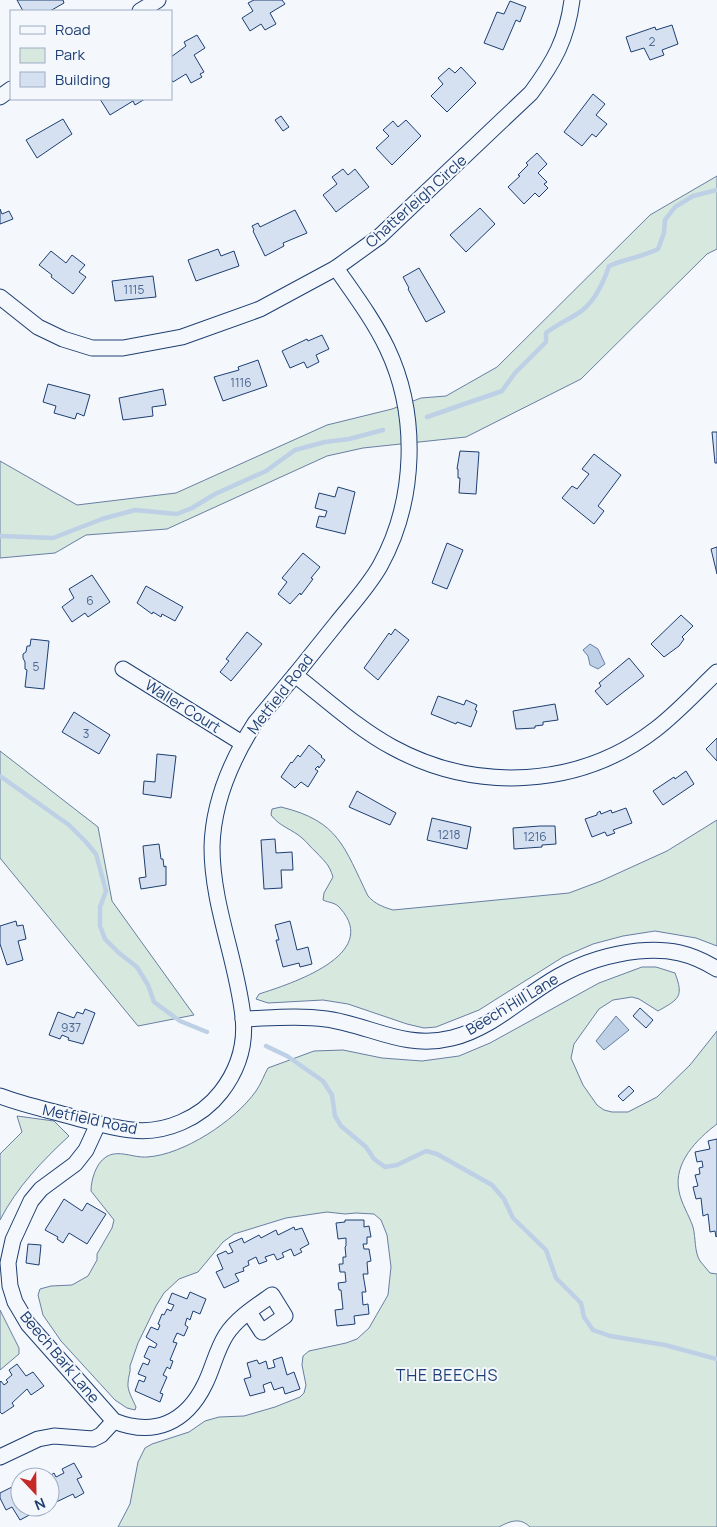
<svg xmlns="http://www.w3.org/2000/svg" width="717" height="1527" viewBox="0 0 717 1527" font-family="Manrope,sans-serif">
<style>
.green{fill:#d7e8df;stroke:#687fa3}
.water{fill:#bed0e5;stroke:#687fa3}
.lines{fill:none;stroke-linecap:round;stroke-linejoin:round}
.stream{stroke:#bed0e5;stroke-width:4.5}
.building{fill:#d5e0f0;stroke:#1d3f73}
.minor-casing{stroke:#1d3f73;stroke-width:17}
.minor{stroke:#f4f7fb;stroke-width:15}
.labels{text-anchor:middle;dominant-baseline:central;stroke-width:4;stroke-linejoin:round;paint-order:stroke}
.number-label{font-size:12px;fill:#4b6792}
.street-label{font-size:15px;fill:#1d3f73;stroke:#f4f7fb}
.neighbourhood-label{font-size:16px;letter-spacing:1px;fill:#1d3f73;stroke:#f4f7fb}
</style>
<rect width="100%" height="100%" fill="#f4f7fb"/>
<g class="green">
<polygon points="717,176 717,249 707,254 581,379 466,437 363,448 327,456 167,529 86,535 55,553 0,558 0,461 77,505 176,493 327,425 392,409 421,398 446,396 497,367 650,215"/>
<polygon points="0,751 98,827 112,901 194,1015 138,1026 0,858"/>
<path d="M281,807C339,821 344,847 368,896C375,904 383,907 393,910L569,893L601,881L667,851L717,820V946L696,938L655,931L623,936L593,944L563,957L479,1010L436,1027L424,1028L407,1024L348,1004L323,1000L268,1003L256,999L259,994C290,984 382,955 340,908C335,902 329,903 323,900L324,893L333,877C329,864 325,862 316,852C311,848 307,842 302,838C292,829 280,827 271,815L272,809Z"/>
<path d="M642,967H656L675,973C684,997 679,999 658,1011L639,999L632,997L613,1000L599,1009L574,1044L571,1058L583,1085L597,1105L604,1110L612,1112H628L657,1097L690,1065L717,1031V1124C697,1139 673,1163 679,1191C681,1203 689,1215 693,1227C696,1238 694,1251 700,1261C703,1265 707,1269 710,1273L717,1274V1527H530C520,1517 510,1521 499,1527H118L130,1504L138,1462L145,1448L152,1444L189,1432L205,1421L219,1417L244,1416L275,1407L300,1397L304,1393L306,1385L302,1365L303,1356L309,1351L346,1343L357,1339L369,1328L388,1295L391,1267L387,1235L381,1220L374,1214L356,1213L345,1214L327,1212L286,1218L234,1234L223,1242L198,1272L179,1279L164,1293L156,1306L138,1343L130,1366C131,1372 128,1377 128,1383C127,1390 133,1400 136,1407L135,1410L127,1408L115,1400L61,1341L43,1315L38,1295L40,1289L51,1286L72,1285L88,1276L97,1260V1254L112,1228L114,1220L91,1191C91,1180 96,1163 106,1157C118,1149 133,1158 147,1157C183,1155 235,1121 256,1091C261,1084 264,1075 268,1068L314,1051L343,1050L382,1058L422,1061L459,1056L490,1043L599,983Z"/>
<path d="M17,1116L54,1121L69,1136C42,1161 17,1187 0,1220V1154L22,1132Z"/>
<polygon points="0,1310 19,1348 19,1354 0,1370"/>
</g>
<g class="water">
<polygon points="590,644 598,649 605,664 598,669 590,665 588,656 583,650"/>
<polygon points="616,1016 629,1030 604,1050 596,1041"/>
</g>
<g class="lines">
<g class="stream">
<path d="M427,417L502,391L515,373L546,342V333C556,325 566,321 577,314C594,304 603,284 609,266C625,259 642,257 658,249L664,233L665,220L675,207L693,196L717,190"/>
<polyline points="0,536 53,538 102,519 135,510 177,514 192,508 215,494 266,471 295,450 325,442 349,439 383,430"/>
<polyline points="0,776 69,825 86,842 96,854 106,891 100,907 100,926 105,939 119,953 137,967 148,985 154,1002 180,1021 207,1032"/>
<polyline points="266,1046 287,1056 323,1081 332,1095 335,1116 341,1126 366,1147 374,1159 385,1167 397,1165 426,1151 437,1154 492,1185 504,1199 513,1218 546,1250 556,1278 581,1303 584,1317 593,1330 610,1336 665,1345 717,1359"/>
</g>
</g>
<g class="building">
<polygon points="17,0 63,0 64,3 50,11 23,11"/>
<polygon points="254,0 282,0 285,4 270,13 276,24 265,30 261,24 250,31 242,18 253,11 248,3"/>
<polygon points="510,1 526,7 520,22 516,20 503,50 484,43 497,12 504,14"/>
<polygon points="672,25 678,44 662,50 664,55 650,60 644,48 631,52 626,37 655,27 656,30"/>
<polygon points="197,35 205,48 194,55 204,72 200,74 202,77 191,83 186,74 173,82 171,79 171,57 186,46 184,42"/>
<polygon points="461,67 476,83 447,112 431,96 443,84 438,78 449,68 455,73"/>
<polygon points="593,94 605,104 596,115 607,124 596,137 592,134 582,146 564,132"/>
<polygon points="100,99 145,99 135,105 133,101 110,115"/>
<polygon points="281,116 289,127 283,131 275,120"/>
<polygon points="63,119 72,134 37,158 26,140"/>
<polygon points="406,120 421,136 392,165 376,148 389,136 383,130 393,121 398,127"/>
<polygon points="537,153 547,164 538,173 547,182 544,184 548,188 539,197 535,193 524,204 508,187 520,176 518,175 528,165 526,163"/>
<polygon points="343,169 348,175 355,169 369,187 336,212 323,195 337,184 332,177"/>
<polygon points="480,208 495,224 466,252 450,235"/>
<polygon points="0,209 2,214 9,211 13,219 0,224"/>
<polygon points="295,210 307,233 283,243 284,246 265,256 253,231 254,230 252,226 258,223 260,227"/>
<polygon points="218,249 221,256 234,251 239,266 196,281 188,260"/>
<polygon points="51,251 66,263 72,255 85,265 79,272 86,277 73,294 51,277 52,275 39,265"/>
<polygon points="419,268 445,312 426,322 408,289 409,288 403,277"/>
<polygon points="153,276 156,297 115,301 112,281"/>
<polygon points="322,335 329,349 316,355 319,362 307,368 304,362 290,368 282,351 307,339 308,341"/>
<polygon points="258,360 267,386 223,401 214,377 239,370 238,367"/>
<polygon points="48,384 90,395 84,416 77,413 75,419 54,413 56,406 43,402"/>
<polygon points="163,389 166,405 152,407 153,416 123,420 119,398"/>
<polygon points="712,432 717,432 717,463 715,463"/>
<polygon points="460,451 479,452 476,494 459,493 460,478 458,478 458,469 457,469"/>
<polygon points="594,454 621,475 598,506 604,511 594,524 562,498 572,486 577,489 589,474 582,469"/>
<polygon points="338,487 355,492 345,534 316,527 319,516 325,517 327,511 315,508 319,493 335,497"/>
<polygon points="447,543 463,550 447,589 432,583"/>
<polygon points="717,547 717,574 711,549"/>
<polygon points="303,553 320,567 311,578 313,579 301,595 300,593 290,604 278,594 287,582 282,578"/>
<polygon points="92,575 110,602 88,617 85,613 72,622 62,607 74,598 69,589"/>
<polygon points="146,586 183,607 175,621 162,614 161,617 153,612 152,614 137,603"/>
<polygon points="681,615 693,626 682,637 684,639 679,646 664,657 651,644"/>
<polygon points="395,629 409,640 378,680 364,668 389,633 391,635"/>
<polygon points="247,632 262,644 231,681 220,672 229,661 226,659"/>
<polygon points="31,639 49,641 44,689 25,687 27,670 25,669 25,662 23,658 23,654 26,652 27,646 30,646"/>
<polygon points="629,658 644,676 607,705 595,691 601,686 599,683"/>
<polygon points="438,696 464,705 466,700 477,705 475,710 477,711 471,727 457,722 456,724 431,714"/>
<polygon points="555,704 558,720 543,722 543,725 535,726 535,728 516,729 513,711"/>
<polygon points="74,712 110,735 99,754 62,732"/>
<polygon points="717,738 717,761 706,749"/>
<polygon points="309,745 322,756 321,757 325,760 319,768 318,766 315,769 318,771 308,787 301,782 295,788 281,777 291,762 292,763 298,755 300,757"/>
<polygon points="157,754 176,756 171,798 143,794 144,781 155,782"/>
<polygon points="686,771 694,784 663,805 653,791 674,777 675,779"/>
<polygon points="357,791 396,813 390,825 349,807"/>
<polygon points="626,808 632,823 613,830 615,833 607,836 605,832 592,837 585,819 597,815 597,813 600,811 601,814 611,810 612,813"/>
<polygon points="432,818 471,827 467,849 427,840"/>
<polygon points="540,826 555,826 556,844 542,845 542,847 514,849 513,828"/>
<polygon points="275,839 276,853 292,852 293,870 281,870 282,888 264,889 261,840"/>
<polygon points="159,844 161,859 163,859 164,867 166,866 166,885 141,889 139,878 146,877 143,846"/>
<polygon points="16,921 17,926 23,925 26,939 18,941 23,960 7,965 0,944 0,926"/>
<polygon points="290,921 297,950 308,947 312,964 300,967 299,963 283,967 276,940 279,940 275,925"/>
<polygon points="640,1008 653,1020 646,1028 633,1016"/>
<polygon points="85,1009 95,1013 83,1044 68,1040 69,1038 62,1035 60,1039 49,1035 58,1012 74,1018 77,1012 83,1014"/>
<polygon points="629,1086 634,1091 623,1101 618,1096"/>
<polygon points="717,1139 717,1236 716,1237 715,1231 710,1232 708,1214 703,1216 701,1198 696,1199 693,1187 698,1186 695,1175 700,1174 699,1168 703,1167 702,1161 697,1162 695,1152 710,1149 708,1141"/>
<polygon points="64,1199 82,1211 87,1203 106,1214 87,1244 69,1233 63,1243 57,1239 58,1237 45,1230"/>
<polygon points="345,1220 364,1220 364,1227 369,1226 371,1237 367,1237 367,1244 363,1244 364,1249 369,1249 371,1261 367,1262 368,1274 363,1274 366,1292 362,1292 363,1305 368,1304 369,1314 354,1316 355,1324 337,1326 335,1310 343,1309 341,1290 339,1290 338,1283 346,1282 345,1272 340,1272 339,1264 343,1264 343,1257 346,1257 345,1247 346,1246 346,1238 338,1239 336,1223 345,1222"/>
<polygon points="294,1227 295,1230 302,1228 309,1244 300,1249 302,1252 294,1256 291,1249 282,1253 284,1257 277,1260 274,1254 265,1257 267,1261 259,1264 256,1257 248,1261 249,1265 243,1268 244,1271 235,1274 239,1281 224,1288 216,1272 223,1269 217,1255 226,1251 228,1254 233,1252 229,1244 242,1238 244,1243 259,1235 261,1238 276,1230 278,1235"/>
<polygon points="28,1244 41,1245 39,1265 26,1263"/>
<polygon points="190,1292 206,1299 200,1314 193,1311 190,1320 187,1318 185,1325 188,1327 184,1336 177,1333 173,1342 177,1343 170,1360 173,1361 170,1369 167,1367 163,1375 167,1377 160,1393 163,1394 160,1402 135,1391 139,1380 144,1382 146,1377 138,1374 143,1363 148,1365 150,1360 144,1357 149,1346 155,1348 157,1344 146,1337 151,1327 158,1330 160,1325 158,1324 162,1314 164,1315 167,1309 171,1311 174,1305 168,1303 172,1293 187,1299"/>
<polygon points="282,1357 287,1375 294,1372 300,1389 285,1394 283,1387 274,1390 271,1382 263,1385 265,1392 250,1396 244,1379 251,1377 247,1363 257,1360 259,1364 266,1361 268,1369 275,1367 273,1360"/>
<polygon points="17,1364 26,1376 33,1372 44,1386 31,1395 27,1389 12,1403 14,1406 2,1414 0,1412 0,1382 1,1381 4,1385 8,1382 6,1380 12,1375 9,1370"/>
<polygon points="74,1463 82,1477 77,1479 84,1493 75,1498 73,1494 50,1505 50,1477 48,1477 54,1473 56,1477 64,1473 62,1469"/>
<polygon points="12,1487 15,1493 20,1491 20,1507 38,1507 34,1509 35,1512 20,1520 12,1507 6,1510 0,1498 0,1493"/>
</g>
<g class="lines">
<defs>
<g id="minor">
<polyline points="140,11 158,0"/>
<polyline points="0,97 11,89"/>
<path d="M0,297L38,327L63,339L92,348H123L182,337L260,309L336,268L379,237L531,93C554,62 567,39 572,0"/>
<polyline points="123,669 242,743"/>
<path d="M295,675C327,700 357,728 392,747C476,793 580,788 656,729C678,712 697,691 717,672"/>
<path d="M243,1019C271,1018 299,1015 326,1019C371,1025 404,1050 452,1038C493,1028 523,996 559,976C584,962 610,954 638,951C669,948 691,953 717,969"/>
<path d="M0,1096C24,1105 48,1110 73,1117C92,1122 111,1128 132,1130C165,1134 201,1118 221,1092C238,1070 246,1044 243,1017C237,960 212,906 212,847C213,803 232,759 255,723C283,690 310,657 336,624C351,605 368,587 380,566C416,501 419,415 387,348C373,319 354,294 336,268"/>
<path d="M98,1124L86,1150L75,1164L41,1189L31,1201L13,1240L8,1263L10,1286L15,1302L28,1324L114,1421C154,1437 186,1423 205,1384C213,1368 216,1351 226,1335C237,1318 255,1307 272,1295L285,1316L262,1332L249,1312"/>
<polyline points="0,1457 38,1439 54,1436 93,1439 101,1435 114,1421"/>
</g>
</defs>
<use href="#minor" class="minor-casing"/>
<use href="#minor" class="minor"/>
</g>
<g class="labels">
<g class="number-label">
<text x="652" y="41">2</text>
<text x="134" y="289">1115</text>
<text x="241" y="382">1116</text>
<text x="90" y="600">6</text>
<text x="36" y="666">5</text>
<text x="86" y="733">3</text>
<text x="449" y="834">1218</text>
<text x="535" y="836">1216</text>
<text x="71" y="1027">937</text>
</g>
<g class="street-label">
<text transform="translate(416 201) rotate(-42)">Chatterleigh Circle</text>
<text transform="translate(280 694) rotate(-52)">Metfield Road</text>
<text transform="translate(183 706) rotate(32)">Waller Court</text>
<text transform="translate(512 1004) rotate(-31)">Beech Hill Lane</text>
<text transform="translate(90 1119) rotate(12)">Metfield Road</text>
<text transform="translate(60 1357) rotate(50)">Beech Bark Lane</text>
</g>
<g class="neighbourhood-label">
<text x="447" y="1375">THE BEECHS</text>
</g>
</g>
<rect x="10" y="10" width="162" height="90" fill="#f4f7fb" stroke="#9eadc5"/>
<rect x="20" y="26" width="25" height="8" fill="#f4f7fb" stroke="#9eadc5"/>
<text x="55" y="35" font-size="15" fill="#1d3f73">Road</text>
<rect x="20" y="48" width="25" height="15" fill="#d7e8df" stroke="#9eadc5"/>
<text x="55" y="60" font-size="15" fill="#1d3f73">Park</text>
<rect x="20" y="72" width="25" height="15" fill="#d5e0f0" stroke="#9eadc5"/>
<text x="55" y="85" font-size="15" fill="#1d3f73">Building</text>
<g transform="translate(35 1492) rotate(158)"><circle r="24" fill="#f4f7fb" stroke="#9eadc5"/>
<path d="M0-4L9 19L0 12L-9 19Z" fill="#c62828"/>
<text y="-8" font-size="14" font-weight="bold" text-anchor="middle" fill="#1d3f73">N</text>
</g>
</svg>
